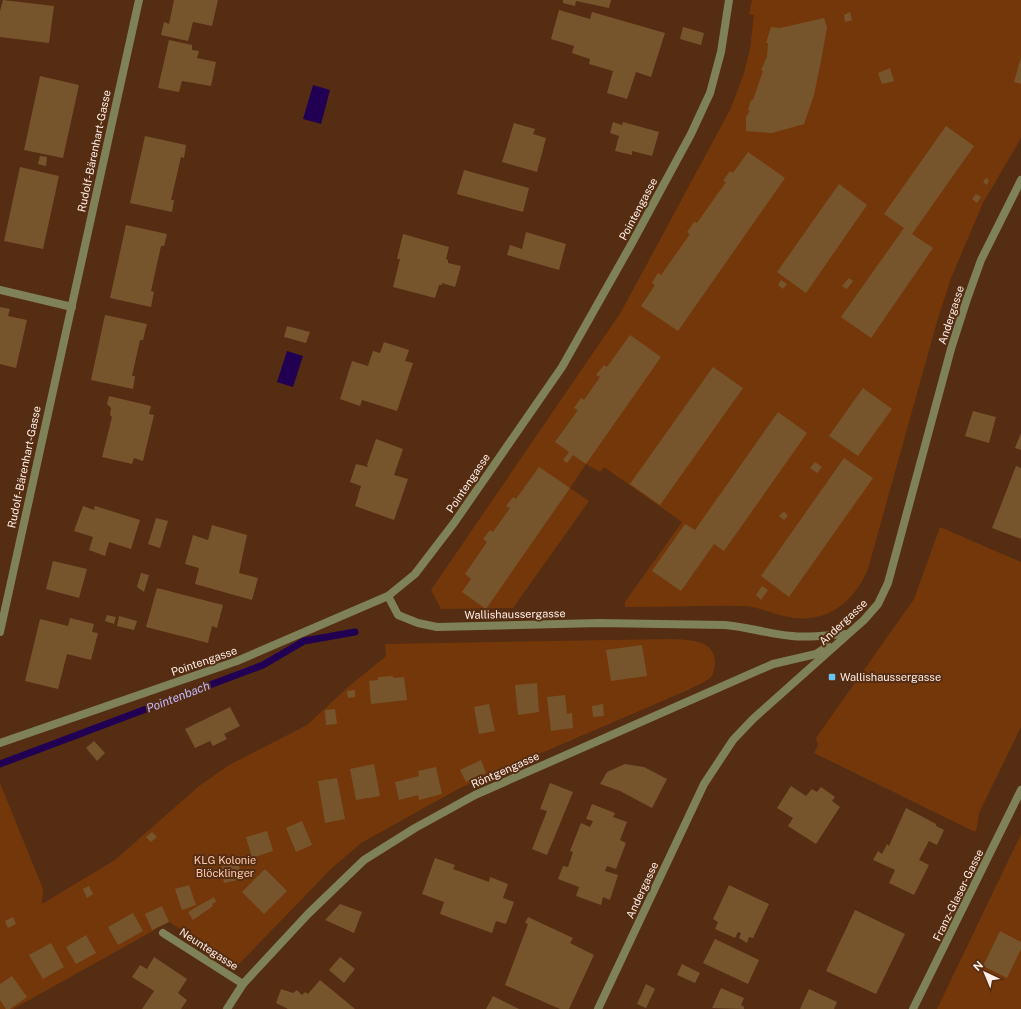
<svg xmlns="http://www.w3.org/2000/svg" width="1021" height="1009" viewBox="0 0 1021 1009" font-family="'Public Sans',sans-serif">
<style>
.green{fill:#74370a}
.water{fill:#210053}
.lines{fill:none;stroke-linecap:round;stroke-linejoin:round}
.stream{stroke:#210053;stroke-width:7}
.building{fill:#76552d}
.street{stroke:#7f8258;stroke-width:8}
.poi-dot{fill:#67c4f0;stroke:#552d13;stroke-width:1.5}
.labels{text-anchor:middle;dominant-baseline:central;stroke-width:4;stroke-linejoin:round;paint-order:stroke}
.street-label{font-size:11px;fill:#feeee5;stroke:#552d13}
.poi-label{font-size:11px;fill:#feeee5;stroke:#552d13;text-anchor:start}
.park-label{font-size:11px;fill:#facaaf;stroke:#552d13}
.water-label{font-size:12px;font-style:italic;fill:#c1b6fc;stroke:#552d13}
</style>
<rect width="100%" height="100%" fill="#552d13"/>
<g class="green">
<path d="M752,0H1021V138L983,203L951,278L938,318L868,569C853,605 823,626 784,616C770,613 757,606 743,606C704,605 664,607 625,607V602L682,522L604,467L600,472L586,464L570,488L589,501L513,608L441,609L431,590L621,312L731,108L744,73L750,49L754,15L749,14Z"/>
<polygon points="940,527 1021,562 1021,727 979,813 977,827 975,832 814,753 818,745 816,738 914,599"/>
<path d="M671,639C689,640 715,639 715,663C714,668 714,674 710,678C704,683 695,686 688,690L460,788L361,843L332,868L237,966L168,921L151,932L13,1009H0V783L43,889L42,904L115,860L199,786L229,765L307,725L348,687L386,656L385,644Z"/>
<polygon points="1021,834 1021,1009 937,1009"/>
</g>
<g class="water">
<polygon points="313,85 330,90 321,124 303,119"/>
<polygon points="287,351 303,356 293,387 277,382"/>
</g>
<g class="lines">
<polyline class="stream" points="0,764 263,665 304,641 355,632"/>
</g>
<g class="building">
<polygon points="3,0 54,6 49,43 0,37 0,11"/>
<polygon points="174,0 218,0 212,26 193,22 188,41 161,35 164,22 169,24"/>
<polygon points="563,0 611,0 609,8 576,1 575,6 563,3"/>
<polygon points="559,10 590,19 592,12 665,33 651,77 636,72 627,99 607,93 613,71 589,64 590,59 572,53 574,46 551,39"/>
<polygon points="850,12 852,20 845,22 844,15"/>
<polygon points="824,18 827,27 821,61 814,95 804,124 772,133 746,131 746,117 750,111 748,110 751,100 753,100 763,71 761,70 767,57 768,43 766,43 771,27 780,28"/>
<polygon points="683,27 704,33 701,45 680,39"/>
<polygon points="169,40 192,45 192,50 199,51 197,58 216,62 211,86 182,81 179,92 158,88"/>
<polygon points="1021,57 1021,84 1014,82"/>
<polygon points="890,68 894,81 882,84 878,73"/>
<polygon points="40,76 79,85 63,158 24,150"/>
<polygon points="613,122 622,125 623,122 659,132 652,156 632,151 632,155 615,151 619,136 610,133"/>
<polygon points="514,123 535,129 533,134 546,138 537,172 502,162"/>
<polygon points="946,126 974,146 912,234 933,248 871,338 841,317 904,228 884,214"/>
<polygon points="145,136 186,145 184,158 181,157 171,200 174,200 172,212 130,203"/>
<polygon points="748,152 785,178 678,331 641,306 655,285 652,283 658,273 661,275 690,234 687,232 694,222 697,223 726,182 723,181 730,171 733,173"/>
<polygon points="40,156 47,157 46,166 38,164"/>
<polygon points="20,167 59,176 43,249 4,241"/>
<polygon points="464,170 529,188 523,212 457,194"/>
<polygon points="986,178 989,180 987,185 983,182"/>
<polygon points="839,184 867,205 806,293 777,272"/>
<polygon points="976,194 981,197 977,203 972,199"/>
<polygon points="126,225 167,234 164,246 161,246 151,291 154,292 151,307 110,298"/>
<polygon points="526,232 566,244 559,270 507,255 510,245 522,249"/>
<polygon points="403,234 449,247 446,259 448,260 448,263 461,266 455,287 442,283 442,285 439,285 435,298 393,287 400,259 397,259"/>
<polygon points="849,278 853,281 847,289 842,286"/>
<polygon points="781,280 787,284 783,289 778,285"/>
<polygon points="0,307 10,309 8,316 27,320 16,368 0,364"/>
<polygon points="105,315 147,324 143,340 140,340 132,376 135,376 133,389 91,380"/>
<polygon points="287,326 310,332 306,343 284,337"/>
<polygon points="630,335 661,357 586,464 573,455 567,463 563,460 569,452 555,442 578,410 574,408 581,398 584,400 600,377 596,375 604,365 607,367"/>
<polygon points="384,342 409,350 405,361 413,363 397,411 362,400 360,406 340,399 352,361 368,366 373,351 380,353"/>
<polygon points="713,367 743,388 660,505 630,484"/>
<polygon points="863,388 892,409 858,456 829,436"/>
<polygon points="109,396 151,406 149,414 154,415 143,461 134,458 132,464 102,457 112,417 110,415 111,408 107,404"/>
<polygon points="973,411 996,417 989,443 965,436"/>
<polygon points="778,412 807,433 724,551 714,544 681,591 652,571 685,524 695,530"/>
<polygon points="1021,433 1021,450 1015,448"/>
<polygon points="376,439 403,449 394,475 408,479 394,520 355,506 361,486 350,482 356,464 368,467 367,465"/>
<polygon points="844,458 873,478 789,597 761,576"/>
<polygon points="815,462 822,467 817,473 810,468"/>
<polygon points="1016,466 1021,468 1021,539 992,528"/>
<polygon points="539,467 570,488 486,609 462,592 471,579 465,574 487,542 483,539 490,530 493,532 510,508 506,506 513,497 516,499"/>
<polygon points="83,506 94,510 95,506 140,520 131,549 109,542 105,556 89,550 93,537 74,531"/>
<polygon points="784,511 788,516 784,520 779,516"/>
<polygon points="156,518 168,521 160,548 148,544"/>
<polygon points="212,525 247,535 239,573 258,578 252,600 195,584 199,568 185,564 193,535 208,540"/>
<polygon points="53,561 87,569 79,598 46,589"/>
<polygon points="141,573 149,575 144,592 137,587"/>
<polygon points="762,586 768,590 761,600 756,595"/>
<polygon points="157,588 223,605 217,628 212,626 208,643 146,627"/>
<polygon points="107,615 116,617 114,624 105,621"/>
<polygon points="119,616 137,621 134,630 117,626"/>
<polygon points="70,618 94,624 92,632 98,633 91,660 67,654 58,689 25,681 40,619 68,626"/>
<polygon points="642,645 647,676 611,681 606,650"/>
<polygon points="393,676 393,678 404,677 407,700 371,704 369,681 378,680 378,677"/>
<polygon points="537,683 539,712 518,715 515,685"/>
<polygon points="355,690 355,697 348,698 347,691"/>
<polygon points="565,695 567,714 572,713 573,728 551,731 547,697"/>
<polygon points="489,704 495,731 479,734 474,707"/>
<polygon points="603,704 604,716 593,717 592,706"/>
<polygon points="230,707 240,726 224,734 227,739 213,746 210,741 195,748 185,729"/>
<polygon points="335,709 337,724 326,725 325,710"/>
<polygon points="94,741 105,753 97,761 86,748"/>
<polygon points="481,760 486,773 466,782 460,770"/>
<polygon points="374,764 380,796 356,800 350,769"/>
<polygon points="625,764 644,767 667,779 652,808 620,791 600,784 607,772"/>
<polygon points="436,767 442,794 419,800 418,795 399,800 395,782 419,776 418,771"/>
<polygon points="337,778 345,819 325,823 318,781"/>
<polygon points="550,783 573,792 547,855 532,849 547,811 540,809"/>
<polygon points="791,786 806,796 812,789 817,792 821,787 835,797 832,801 840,807 816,844 788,826 793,818 777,808"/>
<polygon points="592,804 615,813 613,817 627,822 620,840 626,843 616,869 607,866 605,871 618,875 610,900 603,897 601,905 576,896 579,887 558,879 563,866 568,867 573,852 570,851 581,823 590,827 593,821 586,819"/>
<polygon points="906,808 936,824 936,826 944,830 937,845 929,841 919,860 929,865 914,895 889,883 895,870 873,860 878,851 882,854 887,844 889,846"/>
<polygon points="302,821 312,845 296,852 286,828"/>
<polygon points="267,831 273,851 252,858 246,837"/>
<polygon points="152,832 157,837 151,842 146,837"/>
<polygon points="435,858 455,865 453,869 489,882 490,877 508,884 503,898 514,902 506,924 496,921 492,933 440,914 444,902 422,894"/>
<polygon points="238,862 242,879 224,883 220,867"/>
<polygon points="265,869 287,891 264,914 242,892"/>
<polygon points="189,885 196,905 182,910 175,889"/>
<polygon points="729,885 769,904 753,938 749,937 747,943 739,938 741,933 738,932 735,938 715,929 718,922 713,919"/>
<polygon points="89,886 93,894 87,898 83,889"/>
<polygon points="214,897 216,902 212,904 213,906 193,920 188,912"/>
<polygon points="340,904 362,912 354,933 325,920"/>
<polygon points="162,906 169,922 152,930 145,914"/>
<polygon points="855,910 905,934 876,994 826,971"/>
<polygon points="133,913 143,931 118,945 108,927"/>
<polygon points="13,917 16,924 8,928 5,921"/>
<polygon points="528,917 573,938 570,943 594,955 569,1009 560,1009 505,985 528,924 525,923"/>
<polygon points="1000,931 1021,942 1021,949 1007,978 983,966"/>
<polygon points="86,935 96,953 76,964 66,947"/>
<polygon points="715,939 759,960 748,984 703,963"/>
<polygon points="51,943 64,967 43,979 29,955"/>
<polygon points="154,957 187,979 178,993 187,1000 181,1009 142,1009 154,991 132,977 140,965 147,969"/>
<polygon points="340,957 355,969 344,983 329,970"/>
<polygon points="682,964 700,973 695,983 677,975"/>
<polygon points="12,976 27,997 10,1009 6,1009 0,1000 0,984"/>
<polygon points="320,980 355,1009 288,1009 276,1003 281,989 293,993 297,990 302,995 305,992 308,994"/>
<polygon points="646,984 655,989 646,1008 637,1004"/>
<polygon points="721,988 744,998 741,1005 744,1007 744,1009 712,1008"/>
<polygon points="809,989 837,1002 834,1009 800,1009"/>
<polygon points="493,996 519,1009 486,1009"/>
</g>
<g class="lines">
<g class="street">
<polyline points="0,290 72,307"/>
<path d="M388,596L398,615L418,623L437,627L599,623L725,625C748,627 769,634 792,636C810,638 828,635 847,634"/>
<polyline points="0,632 139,0"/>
<polyline points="0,743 237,661 388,596 415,574 454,523 562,367 632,243 691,134 710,93 721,52 729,0"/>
<polyline points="163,933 243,984"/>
<polyline points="227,1009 243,984 308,914 364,860 415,828 475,795 773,664 816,654 828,646"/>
<polyline points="598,1009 704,784 733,740 753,719 864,620 878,604 888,583 951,349 966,302 981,260 1021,180"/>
<polyline points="913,1009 1021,790"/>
</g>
</g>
<rect class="poi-dot" x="828" y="673" width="8" height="8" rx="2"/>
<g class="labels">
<g class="street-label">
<text transform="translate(94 151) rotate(-78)">Rudolf-Bärenhart-Gasse</text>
<text transform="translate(638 209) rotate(-62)">Pointengasse</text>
<text transform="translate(951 315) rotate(-72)">Andergasse</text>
<text transform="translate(24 467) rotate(-78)">Rudolf-Bärenhart-Gasse</text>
<text transform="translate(468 483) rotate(-56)">Pointengasse</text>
<text transform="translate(515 614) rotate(-1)">Wallishaussergasse</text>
<text transform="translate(843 622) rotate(-43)">Andergasse</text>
<text transform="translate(204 661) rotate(-19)">Pointengasse</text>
<text transform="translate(505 770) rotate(-24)">Röntgengasse</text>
<text transform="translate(642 890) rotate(-65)">Andergasse</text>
<text transform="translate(958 895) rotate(-64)">Franz-Glaser-Gasse</text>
<text transform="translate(209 949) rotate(33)">Neuntegasse</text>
</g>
<g class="poi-label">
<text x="840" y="677">Wallishaussergasse</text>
</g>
<g class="park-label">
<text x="225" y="860">KLG Kolonie<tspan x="225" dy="13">Blöcklinger</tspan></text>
</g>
<g class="water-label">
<text transform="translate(178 697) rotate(-21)">Pointenbach</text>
</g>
</g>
<g transform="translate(985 973) rotate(316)" stroke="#552d13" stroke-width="3" paint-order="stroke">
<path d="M0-3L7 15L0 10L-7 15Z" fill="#feeee5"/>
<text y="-6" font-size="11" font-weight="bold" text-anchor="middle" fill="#feeee5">N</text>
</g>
</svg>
